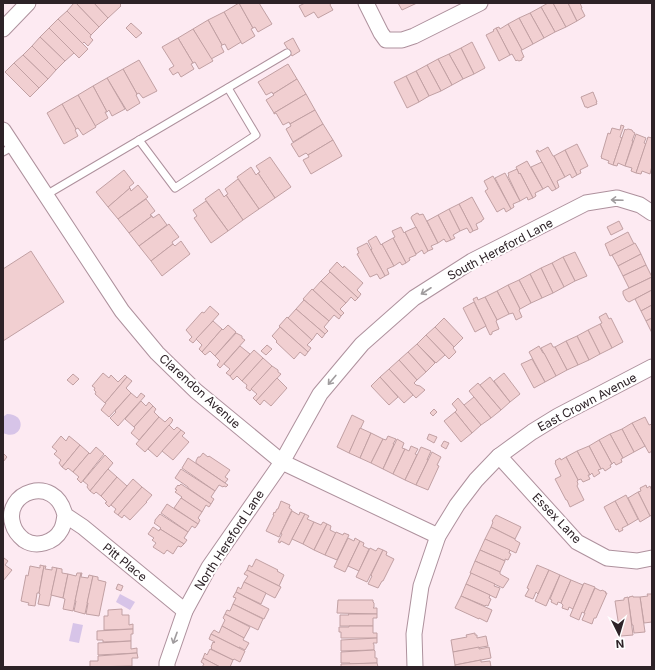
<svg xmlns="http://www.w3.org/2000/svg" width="655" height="670" viewBox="0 0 655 670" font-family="Inter,sans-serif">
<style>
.water{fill:#d7c4e8}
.building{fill:#f1cfd1;stroke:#c1a0a3}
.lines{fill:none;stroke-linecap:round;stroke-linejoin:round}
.lane-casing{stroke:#ae919d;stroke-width:9}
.street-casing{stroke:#ae919d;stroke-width:17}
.lane{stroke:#fff;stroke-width:7}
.street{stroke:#fff;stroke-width:15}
.oneway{stroke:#a09c9e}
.labels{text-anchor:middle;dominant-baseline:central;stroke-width:4;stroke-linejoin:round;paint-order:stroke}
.street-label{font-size:12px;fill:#2d2227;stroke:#fff}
</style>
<rect width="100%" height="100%" fill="#fdeaf2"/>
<g class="water">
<path d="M7,414C29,414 22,442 3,433V417Z"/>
<polygon points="120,594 135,602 130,610 116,602"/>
<polygon points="73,623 83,625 79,643 69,641"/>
</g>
<g class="building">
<polygon points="74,3 76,3 99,27 91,35 67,11"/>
<polygon points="76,3 94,3 108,18 99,27"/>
<polygon points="94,3 122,3 120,5 121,6 108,18"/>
<polygon points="239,3 253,28 251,29 255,36 242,44 224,12"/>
<polygon points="239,3 259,3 272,24 258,32 255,27 253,28"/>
<polygon points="305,3 331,3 330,5 333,10 318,18 314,12 305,17 299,6"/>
<polygon points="398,3 417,3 402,10"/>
<polygon points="548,3 553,3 566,27 555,32 541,7"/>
<polygon points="553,3 568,3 577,21 566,27"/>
<polygon points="568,3 580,3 582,8 581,8 585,16 577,21"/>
<polygon points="541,7 555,32 544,38 530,13"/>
<polygon points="67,11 91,35 90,37 93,40 88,46 84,42 82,44 58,19"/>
<polygon points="224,12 241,42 228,50 225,44 222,45 208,20"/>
<polygon points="530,13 544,38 533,44 519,18"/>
<polygon points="519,18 533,44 522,50 508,24"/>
<polygon points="58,19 88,49 79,58 49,28"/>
<polygon points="208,20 222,45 221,46 224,52 211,59 193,29"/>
<polygon points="131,23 142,33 136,38 126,28"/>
<polygon points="508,24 522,50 521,50 524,57 522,58 522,60 519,61 517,60 516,61 512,54 510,55 496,28 499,27 500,29"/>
<polygon points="49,28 74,53 65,61 40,37"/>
<polygon points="496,28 510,55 499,61 486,35 494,31 493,30"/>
<polygon points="193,29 213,61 199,69 195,62 193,63 178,38"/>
<polygon points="40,37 65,61 56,70 32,46"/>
<polygon points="178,38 193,63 191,64 194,69 181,77 178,72 173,75 169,69 174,66 162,47"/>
<polygon points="293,38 300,51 292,56 284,43"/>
<polygon points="472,42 485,68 474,74 461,48"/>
<polygon points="32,46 56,70 48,79 23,55"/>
<polygon points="461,48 474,74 463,79 449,54"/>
<polygon points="449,54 463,79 452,85 438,59"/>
<polygon points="23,55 48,79 39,88 14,63"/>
<polygon points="438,59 452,85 441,91 427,65"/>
<polygon points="139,60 157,91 143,98 139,93 137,94 123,69"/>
<polygon points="14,63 39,88 30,97 5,72"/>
<polygon points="288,64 297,79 273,94 272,92 266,95 258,82"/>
<polygon points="427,65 441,91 429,96 416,71"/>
<polygon points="123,69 137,94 136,95 140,103 127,111 107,78"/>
<polygon points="416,71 429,96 419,102 406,76"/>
<polygon points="406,76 419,102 407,108 394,82"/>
<polygon points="107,78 125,109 112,116 109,110 107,112 93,86"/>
<polygon points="297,79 306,94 274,113 266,100 274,95 273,94"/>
<polygon points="93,86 107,112 105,112 108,118 95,126 78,95"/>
<polygon points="593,92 597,102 596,102 597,104 587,108 587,107 585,107 581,97"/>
<polygon points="306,94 315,110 290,124 289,122 283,125 276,113 274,114 274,113"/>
<polygon points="78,95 96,127 83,135 78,128 76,129 62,104"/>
<polygon points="62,104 76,129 75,130 78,136 64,144 47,113"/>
<polygon points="315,110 323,124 293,142 286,129 291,126 290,124"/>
<polygon points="323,124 333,140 308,155 306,153 299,157 291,144"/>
<polygon points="621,125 624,126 620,137 622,138 613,165 608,163 609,161 601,158 602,157 601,157 608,133 610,134 612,128 620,130"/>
<polygon points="625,129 626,130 628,129 632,130 633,132 635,133 632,141 633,141 625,166 618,163 617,166 613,165"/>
<polygon points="636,134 646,138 644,143 646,144 636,173 631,171 632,168 625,166"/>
<polygon points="648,137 652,138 652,166 650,174 642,171 641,174 636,173"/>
<polygon points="333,140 342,156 311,174 303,160 309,157 308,155"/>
<polygon points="577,144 588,166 580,170 581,173 577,175 565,150"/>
<polygon points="548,147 553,156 554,156 565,177 557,181 559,187 556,189 536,151 538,150 539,152"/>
<polygon points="565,150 577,175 572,178 570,174 565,177 554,156"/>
<polygon points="270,157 291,187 275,198 258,173 260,172 256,166"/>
<polygon points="527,161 543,189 535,193 536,196 533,198 520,173 519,174 516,167"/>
<polygon points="542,162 556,189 552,191 548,186 543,189 531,167"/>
<polygon points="251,167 256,175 258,173 275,198 259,209 237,177"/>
<polygon points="517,169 519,174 520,173 533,198 528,200 527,197 520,201 508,176 509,175 508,173"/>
<polygon points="124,170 134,183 129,187 130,188 108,207 96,192"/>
<polygon points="505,173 520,201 513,204 514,207 511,209 495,178"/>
<polygon points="493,176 511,209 506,212 504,208 497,212 485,191 488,189 484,181"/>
<polygon points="238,179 259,209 243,220 226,195 228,194 225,189"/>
<polygon points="138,185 148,197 118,219 108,207 130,188 131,191"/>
<polygon points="219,189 224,197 226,195 243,220 228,231 205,199"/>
<polygon points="472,197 484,219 482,220 482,221 476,224 478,229 473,231 459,204"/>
<polygon points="146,199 155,211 150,215 152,216 129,233 118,219"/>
<polygon points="206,201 228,231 211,243 194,218 197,216 193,210"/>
<polygon points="459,204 473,231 470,233 467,228 460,231 449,209"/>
<polygon points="449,209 460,231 453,235 455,238 451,240 438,215"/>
<polygon points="417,213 419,214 419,215 423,214 438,243 431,246 433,249 428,251 411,218 412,216"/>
<polygon points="159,214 167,225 139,246 129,233 152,216 153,218"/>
<polygon points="438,215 451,240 446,242 444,239 438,243 427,221"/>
<polygon points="619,221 623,229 611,235 607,227"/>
<polygon points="169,224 179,237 172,242 173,244 151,261 139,246"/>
<polygon points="401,227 404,233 405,232 416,254 416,255 409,258 410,260 406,263 393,238 395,237 392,231"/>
<polygon points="416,227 428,251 424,254 422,250 416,254 405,232"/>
<polygon points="628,232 634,244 610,256 605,244"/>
<polygon points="376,236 381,245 382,244 394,266 387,269 389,274 385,276 371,250 372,249 368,241"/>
<polygon points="393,238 406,263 402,265 400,262 394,266 382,244"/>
<polygon points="181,241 190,254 162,276 151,261 173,244 175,246"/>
<polygon points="367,243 385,276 380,279 377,274 370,277 357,254 359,253 357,248"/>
<polygon points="635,243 639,250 641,254 618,266 612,255"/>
<polygon points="31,251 64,302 3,341 3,269"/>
<polygon points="575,252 587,276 575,281 563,257"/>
<polygon points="641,254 646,265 623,276 618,266"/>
<polygon points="563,257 575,281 564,287 552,263"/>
<polygon points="337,262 343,268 344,266 363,283 357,290 361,294 358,298 329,271"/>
<polygon points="552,263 564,287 553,293 541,268"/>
<polygon points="646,265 652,277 629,288 623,276"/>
<polygon points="541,268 553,293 542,298 530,274"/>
<polygon points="330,272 358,298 355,301 351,297 346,303 321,281"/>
<polygon points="530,274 542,298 531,303 519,280"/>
<polygon points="652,277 652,290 629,302 626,300 623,294 623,291"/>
<polygon points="519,280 531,303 520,309 508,285"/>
<polygon points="321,281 346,303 340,309 344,313 341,316 313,290"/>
<polygon points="508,285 520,309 519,310 522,317 516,320 513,313 509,314 497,291"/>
<polygon points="312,289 341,316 339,319 334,315 329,321 303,299"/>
<polygon points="652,290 652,305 641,311 635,299"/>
<polygon points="497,291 509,314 497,320 485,297"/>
<polygon points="477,297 478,300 485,297 497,320 496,321 499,329 492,332 492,334 490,335 473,299"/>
<polygon points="304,300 329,321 324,327 328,331 325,334 296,309"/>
<polygon points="474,302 486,326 475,332 463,308"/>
<polygon points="652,305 652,318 646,321 641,311"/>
<polygon points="210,306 219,314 193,343 189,340 192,337 186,330 202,312 204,313"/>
<polygon points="296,309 325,334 322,338 317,333 312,340 288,318"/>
<polygon points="606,313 609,319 611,318 623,342 612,348 600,324 602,323 599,317"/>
<polygon points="287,317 312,340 307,345 311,348 308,352 279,326"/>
<polygon points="444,318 463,338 454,347 435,327"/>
<polygon points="652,318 652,333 646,321"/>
<polygon points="213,321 222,329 202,352 199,349 202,345 196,339"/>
<polygon points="600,324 612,348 600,354 588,330"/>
<polygon points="228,325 236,332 215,356 210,351 205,355 202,352 222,329 223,330"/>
<polygon points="280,327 308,352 305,356 300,352 294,359 276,342 277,341 272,336"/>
<polygon points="435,327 454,347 453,348 456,352 449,359 426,335"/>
<polygon points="588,330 600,354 589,360 577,336"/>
<polygon points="236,333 242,336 242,338 245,340 220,368 217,365 220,361 215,356"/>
<polygon points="426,335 445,355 436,363 417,344"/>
<polygon points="577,336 589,360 578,365 566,341"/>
<polygon points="566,341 578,365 567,370 555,347"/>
<polygon points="551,343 553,347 555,347 567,370 556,376 541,348"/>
<polygon points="417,344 435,363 426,372 408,352"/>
<polygon points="267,345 272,349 266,355 261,351"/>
<polygon points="240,346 250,354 230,376 226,373 230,369 224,364"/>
<polygon points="539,346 543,353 544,353 556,376 545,382 529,352"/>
<polygon points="254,350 263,358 242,381 237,376 233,380 230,376"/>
<polygon points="408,352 426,372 417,380 399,360"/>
<polygon points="263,358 272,366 250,391 246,388 247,385 242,381"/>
<polygon points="532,359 545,382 534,388 521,364"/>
<polygon points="399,360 417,380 414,383 416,385 420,386 425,390 416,398 389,369"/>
<polygon points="272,366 278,370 278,372 281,374 256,401 253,398 257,394 251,389"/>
<polygon points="389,369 413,395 404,403 380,377"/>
<polygon points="103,373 109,378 111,375 118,382 125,375 127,377 105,403 95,394 96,392 94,390 95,388 92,386"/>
<polygon points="504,373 520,394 510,402 494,381"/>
<polygon points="73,374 79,379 73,385 67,380"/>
<polygon points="127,377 132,381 126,388 131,393 109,417 101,410 106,403 105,403"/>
<polygon points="380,377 398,397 389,405 371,386"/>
<polygon points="490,377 510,402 501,410 480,385"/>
<polygon points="277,378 287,388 271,406 264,400 260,405 256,401"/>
<polygon points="478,383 501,410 491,418 469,391"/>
<polygon points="131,393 137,398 141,393 145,396 118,426 110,418 116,412 115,411"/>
<polygon points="474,397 491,418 481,425 464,405"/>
<polygon points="458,398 481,425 472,433 455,412 457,410 452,404"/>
<polygon points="141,401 146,406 149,402 153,406 134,427 125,419"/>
<polygon points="153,406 156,409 154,412 159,417 139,440 131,433 135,428 134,427"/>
<polygon points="434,409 437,412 433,416 430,413"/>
<polygon points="455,412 472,433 461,442 444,421"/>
<polygon points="352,415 364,421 349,453 337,447"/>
<polygon points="159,417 165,422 170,417 173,420 172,421 172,422 145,452 136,444"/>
<polygon points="645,417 649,425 652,424 652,451 649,453 632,423"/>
<polygon points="632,423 645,446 634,452 622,429"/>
<polygon points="169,425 174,430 177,427 181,430 157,457 148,449"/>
<polygon points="360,428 371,433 360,458 349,453"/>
<polygon points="622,429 634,452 623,458 610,434"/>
<polygon points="181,430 185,433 182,436 189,442 173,460 162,451"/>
<polygon points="371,433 383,439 371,463 360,458"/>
<polygon points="429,434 437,437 434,443 427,439"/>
<polygon points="610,434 623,458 621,459 622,462 616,465 614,462 612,464 599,440"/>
<polygon points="61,436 66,441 69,436 80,445 62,467 59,463 61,460 54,454 57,451 52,447"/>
<polygon points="388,436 396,439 393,444 394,444 383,469 371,463 383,439 386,440"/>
<polygon points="397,439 404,443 402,448 405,449 393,474 383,469"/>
<polygon points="599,440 612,464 610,465 611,467 605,471 603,468 601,469 589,446"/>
<polygon points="444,441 449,443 446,449 441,446"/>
<polygon points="80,445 89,453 73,472 68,468 66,470 62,467"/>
<polygon points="411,446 418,449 415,454 417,455 405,480 393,474 405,449 409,451"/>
<polygon points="589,446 601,469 598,470 600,473 594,477 592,473 590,475 577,451"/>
<polygon points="96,447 104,454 81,483 77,479 79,477 73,472 89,453 90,454"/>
<polygon points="421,447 431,451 427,460 428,460 416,485 405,480"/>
<polygon points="577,451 590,475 588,475 590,479 583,482 581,479 578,480 566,457"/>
<polygon points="432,452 441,457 437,465 439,466 428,490 416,485"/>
<polygon points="3,453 7,457 3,462"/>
<polygon points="203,453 208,457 209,456 230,470 225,477 228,479 225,483 196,463 196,461 198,457 200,457"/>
<polygon points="105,455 113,463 90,491 87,487 88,485 83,481"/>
<polygon points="566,457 578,480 577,481 578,484 577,486 584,500 570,507 567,500 566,500 555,479 561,476 555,463 556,462 555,461 560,458 561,460"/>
<polygon points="188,458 228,485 226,487 224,486 223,487 219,485 215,491 182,468"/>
<polygon points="108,469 117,477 101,496 96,492 94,494 90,491"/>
<polygon points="181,469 215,491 211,497 214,499 211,504 188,488 188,487 175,478"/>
<polygon points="117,477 127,486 109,507 105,503 107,502 101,496"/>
<polygon points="133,479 142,487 118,515 114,512 116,509 111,505"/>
<polygon points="181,484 211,504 209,507 206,505 202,512 181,498 182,497 175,492 177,490 175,489 178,485 179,486"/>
<polygon points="646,485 647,488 650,486 652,491 652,515 650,516 638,492 641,491 640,488"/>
<polygon points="142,487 152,495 146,502 147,502 130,520 124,515 122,518 118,515"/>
<polygon points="638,492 650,516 640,522 628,498"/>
<polygon points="626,495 638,519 628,525 615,501"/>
<polygon points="181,498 202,512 198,518 200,520 198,524 174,508"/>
<polygon points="281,501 290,505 289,508 292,510 279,537 266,531 274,515 273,515 274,512 275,513 277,509 278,509"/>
<polygon points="615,501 628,525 622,528 623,530 619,532 618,529 616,530 604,507"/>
<polygon points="167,504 198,524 195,528 192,526 188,532 161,513"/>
<polygon points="292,511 299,515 300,512 305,514 289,545 281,541 280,543 278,542 282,534 281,533"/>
<polygon points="160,514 188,532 184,538 187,540 184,544 160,529 161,528 154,523 155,522 155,520"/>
<polygon points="305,514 309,516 307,519 314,522 303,544 292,539"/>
<polygon points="496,515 521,527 515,539 491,527 493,522 492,521"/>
<polygon points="314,522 321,525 323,522 327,524 314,550 303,544"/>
<polygon points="327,524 331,526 330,530 336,533 325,555 314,550"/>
<polygon points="153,527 159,531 160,529 184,544 181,547 178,546 173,554 167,550 164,554 153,547 156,543 152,540 154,538 148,534"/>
<polygon points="491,527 515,539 515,540 520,543 516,553 485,539"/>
<polygon points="336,532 343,535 344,533 349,535 337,560 325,555"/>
<polygon points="348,538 354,541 355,538 360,541 345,572 334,567"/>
<polygon points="485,539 510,550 509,553 511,554 508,560 505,559 505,561 480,550"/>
<polygon points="360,541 364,543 363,546 369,549 359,571 348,566"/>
<polygon points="370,548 376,551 378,548 383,550 367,582 356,577"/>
<polygon points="383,550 387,552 386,555 394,559 383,581 382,581 378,588 368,584 372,576 371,575"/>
<polygon points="480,550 505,561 500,572 475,561"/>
<polygon points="4,558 8,561 5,565 12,570 3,581 3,559"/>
<polygon points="256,559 278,570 277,571 284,575 279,586 247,570 249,565 252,567"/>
<polygon points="475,561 500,572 500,574 509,579 503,588 470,573"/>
<polygon points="40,565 44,566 39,593 37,593 35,606 28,605 29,603 21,601 26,575 28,576 30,566 40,568"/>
<polygon points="537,565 549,570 538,594 536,592 533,599 525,596 529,589 527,588"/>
<polygon points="44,566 46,566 45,569 52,570 52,567 57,568 49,606 38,604 40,594 39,593"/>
<polygon points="57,568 62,569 62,573 68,574 63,598 51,595"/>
<polygon points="247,570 281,587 275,598 244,582 248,576 244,574"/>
<polygon points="549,570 560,575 546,606 535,601"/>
<polygon points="77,573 81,573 73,611 63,609 65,599 63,598 68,574 76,576"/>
<polygon points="81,573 82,573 81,577 88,578 89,575 93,576 85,614 74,611 76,601 75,601"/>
<polygon points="471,573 495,584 494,586 500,588 496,598 466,584"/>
<polygon points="560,575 571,580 561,603 558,602 557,605 551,602 552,600 550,599"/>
<polygon points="93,576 98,577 98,580 106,582 99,616 86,614 88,603 87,603"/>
<polygon points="571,580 583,585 573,609 569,607 568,610 562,608 563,605 561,603"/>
<polygon points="244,582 266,593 261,604 236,592 238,587 241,589"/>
<polygon points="584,583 595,587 584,613 582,612 579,620 570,616"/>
<polygon points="118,584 123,586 121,591 116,589"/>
<polygon points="466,584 490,595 489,598 491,599 488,606 486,605 485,606 461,596"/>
<polygon points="595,588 601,591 602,590 606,592 605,593 607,593 596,618 594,618 592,624 582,620 585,613 584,613"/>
<polygon points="236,592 269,609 264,619 233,604 236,598 233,597"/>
<polygon points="647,594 652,594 652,622 644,623 640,597 648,596"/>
<polygon points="461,596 492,610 487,622 479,618 479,619 455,608"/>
<polygon points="633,596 633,597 640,597 645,632 634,633 633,625 632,625 628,598 629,598 629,597"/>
<polygon points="628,597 633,635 621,636 620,627 619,627 615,601 624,600 624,598"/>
<polygon points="338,600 373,600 373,602 374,603 374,607 373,608 377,608 377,614 337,613"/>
<polygon points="233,604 263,619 258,630 225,614 227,610 230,611"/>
<polygon points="122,609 122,615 129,615 129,625 133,624 133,629 104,630 104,616 108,616 108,610"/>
<polygon points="225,614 250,627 244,638 222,626 225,620 223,618"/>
<polygon points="348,614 377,614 377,618 373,618 373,626 340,626 340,615 349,615"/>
<polygon points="222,626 244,638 243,640 249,643 245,650 239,647 239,648 211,634 214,630 219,633"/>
<polygon points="349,626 373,626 373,633 377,633 377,638 341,638 341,632 339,632 339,627 349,627"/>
<polygon points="133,629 133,634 131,634 131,641 103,642 103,640 97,640 97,631"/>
<polygon points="475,633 475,635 477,635 477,638 486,636 488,646 453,652 451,640 467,637 466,635"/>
<polygon points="211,634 245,651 240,662 234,659 233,660 211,649 212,648 211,647 213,642 214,643 215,642 209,639"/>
<polygon points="377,638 377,643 373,643 374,645 374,650 341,651 341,640"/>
<polygon points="131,641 131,649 137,648 137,653 98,655 98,643"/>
<polygon points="479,647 479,649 489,647 491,658 455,665 453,652"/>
<polygon points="210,649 233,660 230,667 220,667 203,658 205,653 207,655"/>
<polygon points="374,650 375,651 375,658 377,658 377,663 350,664 350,663 341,663 341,652"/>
<polygon points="137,653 138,658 132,658 132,666 90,667 90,661 98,661 98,656"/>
<polygon points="203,658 220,667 202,667 204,664 201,662"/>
<polygon points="481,660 481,662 490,661 491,667 455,667 455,665"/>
<polygon points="377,663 378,667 341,667 341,664"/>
</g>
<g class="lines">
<defs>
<g id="lane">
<polyline points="139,140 175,188 256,135 228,88"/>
<polyline points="3,152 14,146"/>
<polyline points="46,195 287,53"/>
</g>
<g id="street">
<polyline points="366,3 381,33 386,40 402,40 414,36 480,3"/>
<polyline points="3,29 28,3"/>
<polyline points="3,130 122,311 157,353 196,391 282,462 438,536"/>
<polyline points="499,456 577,542 607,558 637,561 652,558"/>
<path d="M65,515C64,520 64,525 61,530C54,543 36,548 24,540C19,536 15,532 13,525C2,492 55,473 65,515L83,527L185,611"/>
<polyline points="167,667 167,663 185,611 209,567 282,462 320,394 362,344 414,298 472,261 586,203 617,198 640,205 652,213"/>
<polyline points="415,667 414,634 421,586 438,536 457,505 476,480 499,456 532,432 558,416 652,367"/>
</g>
</defs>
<use href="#lane" class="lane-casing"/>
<use href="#street" class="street-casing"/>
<use href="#lane" class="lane"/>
<use href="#street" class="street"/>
</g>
<defs><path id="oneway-shaft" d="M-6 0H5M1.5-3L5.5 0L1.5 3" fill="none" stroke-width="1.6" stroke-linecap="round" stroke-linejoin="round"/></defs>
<g class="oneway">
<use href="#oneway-shaft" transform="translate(617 200) rotate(-178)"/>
<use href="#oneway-shaft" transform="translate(426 291) rotate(147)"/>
<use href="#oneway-shaft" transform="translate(332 380) rotate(130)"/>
<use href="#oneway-shaft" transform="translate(175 638) rotate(110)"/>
</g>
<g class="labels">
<g class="street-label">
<text transform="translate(500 249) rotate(-28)">South Hereford Lane</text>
<text transform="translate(200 391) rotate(42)">Clarendon Avenue</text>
<text transform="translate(587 402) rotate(-28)">East Crown Avenue</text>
<text transform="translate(557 518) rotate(46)">Essex Lane</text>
<text transform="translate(229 540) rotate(-57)">North Hereford Lane</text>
<text transform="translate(125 562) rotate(39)">Pitt Place</text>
</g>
</g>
<rect width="655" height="670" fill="none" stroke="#2d2227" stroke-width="8"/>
<g transform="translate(619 634) rotate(175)" stroke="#ffffff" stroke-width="3" paint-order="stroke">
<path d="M0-3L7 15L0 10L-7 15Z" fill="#2d2227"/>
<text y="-6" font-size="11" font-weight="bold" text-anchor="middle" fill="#2d2227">N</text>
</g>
</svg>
